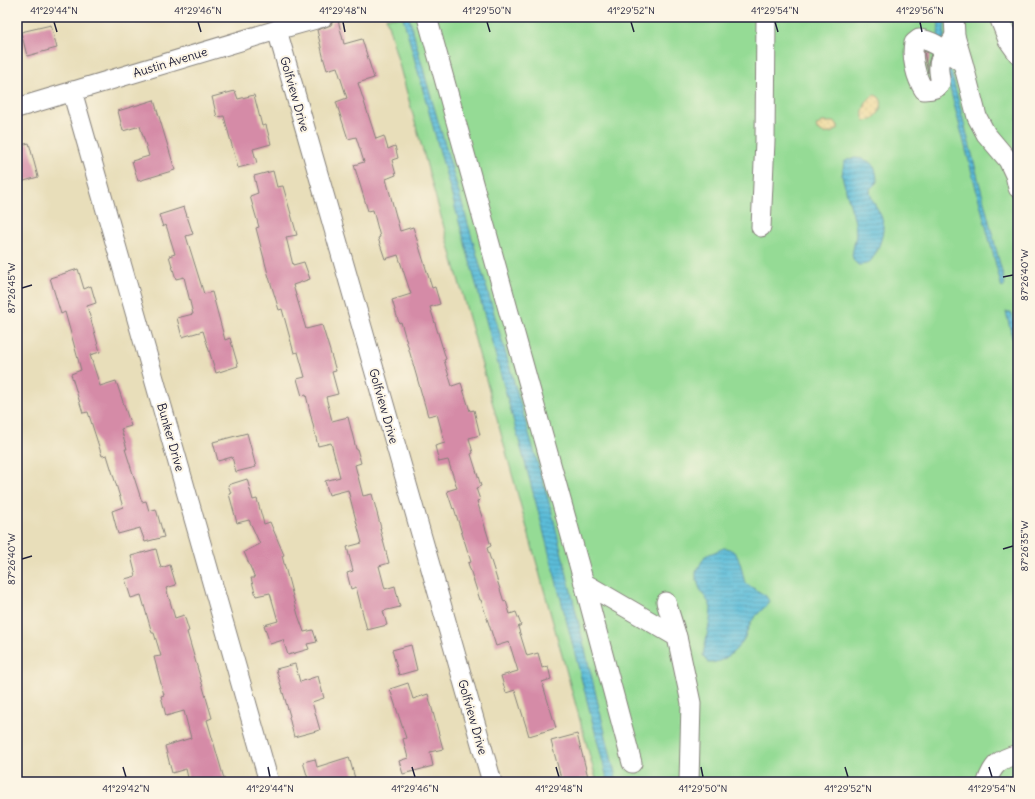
<svg xmlns="http://www.w3.org/2000/svg" width="1035" height="799" viewBox="0 0 1035 799" font-family="Delius,sans-serif">
<style>
.grass{fill:#95db95;stroke:#5c7e68}
.sand{fill:url(#sand-dots);stroke:#887e6c}
.water{fill:url(#water-rules);stroke:#3e708a}
.building{fill:#d58ba7}
.lines{fill:none;stroke-linecap:round;stroke-linejoin:round}
.minor-casing{stroke:#85807a;stroke-width:21}
.minor{stroke:#fff;stroke-width:19}
.ticks{fill:none;stroke:#22223b;stroke-width:1.5}
.labels{text-anchor:middle;dominant-baseline:central;stroke-width:4;stroke-linejoin:round;paint-order:stroke}
.street-label{font-size:12px;fill:#22223b;stroke:#fcf5e5}
.neatline{fill:none;stroke:#22223b;stroke-width:1.5}
.ticks-label{font-size:10px;text-anchor:middle;fill:#22223b}
</style>
<defs>
<pattern id="sand-dots" width="8" height="8" patternUnits="userSpaceOnUse"><rect width="8" height="8" fill="#eeda9e"/><path d="M2 2h.1M6 6h.1" fill="none" stroke="#ccbb89" stroke-width="1.8" stroke-linecap="round"/></pattern>
<pattern id="water-rules" width="6" height="5" patternUnits="userSpaceOnUse"><rect width="6" height="5" fill="#5bbdd9"/><path d="M0 2.5h6" fill="none" stroke="#4b99b1"/></pattern>
</defs>
<rect width="100%" height="100%" fill="#fcf5e5"/>
<filter id="ink" filterUnits="userSpaceOnUse"><feTurbulence type="fractalNoise" baseFrequency=".025" numOctaves="2"/><feDisplacementMap in="SourceGraphic" scale="8" xChannelSelector="R" yChannelSelector="G"/><feConvolveMatrix kernelMatrix="1 2 1 2 8 2 1 2 1" color-interpolation-filters="sRGB"/></filter>
<filter id="wash" filterUnits="userSpaceOnUse"><feTurbulence type="fractalNoise" baseFrequency=".012" numOctaves="4" result="noise"/><feDisplacementMap in="SourceGraphic" scale="16" xChannelSelector="R" yChannelSelector="G"/><feGaussianBlur stdDeviation="0.9" result="paint"/><feColorMatrix in="noise" values="0 0 0 0 0 0 0 0 0 0 0 0 0 0 0 0 0 1.4 0 .05"/><feComposite in="paint" operator="in"/></filter>
<g filter="url(#wash)">
<rect width="100%" height="100%" fill="#e8deba"/>
<polygon class="grass" points="386,17 1018,17 1018,782 597,782"/>
<g class="sand">
<path d="M874,95C889,98 879,121 865,121C859,114 866,99 874,95Z"/>
<path d="M822,122H834L838,125V129C832,134 824,135 817,130L816,126Z"/>
</g>
<g class="water">
<polygon points="403,17 409,17 427,83 552,513 617,782 608,782 539,514"/>
<polygon points="939,17 945,17 944,40 938,39"/>
<polygon points="945,62 949,64 1005,284 1002,288 948,81"/>
<path d="M855,158C871,159 877,166 877,182L870,189C870,198 875,204 879,212C887,225 882,241 875,254C871,262 868,265 858,265L854,261L852,255L856,235L855,222L842,176L844,162L849,159Z"/>
<polygon points="1006,312 1011,312 1018,339 1018,361"/>
<path d="M724,548C741,549 741,570 745,583L766,596L769,601C765,609 757,613 751,622C749,627 747,632 745,637C738,650 724,663 708,663L703,655L710,620L711,608L709,603L700,589L696,578V572L705,556Z"/>
</g>
<g id="blocks">
<g class="building">
<polygon points="338,20 344,44 362,39 374,78 358,83 376,139 384,136 388,149 395,146 398,158 392,160 396,175 386,179 400,231 413,227 432,288 435,287 440,304 430,307 446,359 444,360 452,386 461,383 470,411 474,410 480,435 469,438 473,453 471,454 481,486 476,488 480,500 477,501 491,546 487,548 504,602 506,601 510,614 516,612 521,625 518,627 527,656 538,653 542,668 548,666 551,679 542,682 556,728 529,736 515,690 506,693 501,676 518,671 509,642 496,646 481,600 480,600 468,563 471,562 454,508 453,509 447,491 457,488 448,460 439,462 435,446 445,443 437,414 428,416 401,322 399,323 392,300 411,294 398,255 385,259 378,238 380,237 373,210 368,211 354,165 364,162 356,137 348,139 336,102 347,98 337,67 327,70 324,60 317,30 326,27 331,25 333,21"/>
<polygon points="51,25 57,48 27,56 21,32"/>
<polygon points="924,51 931,54 928,64 928,73"/>
<polygon points="235,91 238,99 254,95 262,126 266,125 271,144 253,149 257,163 238,168 224,116 217,117 212,97"/>
<polygon points="154,100 175,170 138,181 132,161 149,156 140,126 123,131 118,111"/>
<polygon points="29,143 38,177 17,183 17,146"/>
<polygon points="273,171 277,187 283,186 297,235 286,237 293,265 304,262 310,279 293,285 306,329 322,325 336,371 332,372 338,394 326,397 332,421 348,417 356,449 357,449 361,463 355,465 363,496 372,494 381,528 380,529 389,563 379,566 385,589 395,586 400,607 383,611 387,625 367,630 356,587 351,589 347,573 353,571 347,547 362,543 348,490 329,495 325,481 340,477 331,443 318,446 306,395 302,396 297,379 305,377 298,352 294,353 282,309 279,310 268,274 256,228 259,227 250,196 258,193 254,176"/>
<polygon points="184,207 193,234 186,236 204,294 212,292 225,340 230,338 238,366 216,373 203,331 182,337 177,318 193,314 184,277 176,279 169,256 175,254 166,225 163,227 159,215"/>
<polygon points="78,269 84,289 91,286 96,303 87,306 100,352 90,355 100,386 116,381 131,426 121,429 127,449 125,449 142,502 146,501 149,511 156,509 164,537 145,542 140,528 118,534 112,511 123,507 107,455 102,456 88,412 83,413 71,374 81,370 65,312 61,314 50,278"/>
<polygon points="247,433 256,467 236,472 232,457 218,461 213,442"/>
<polygon points="247,479 253,500 257,499 264,524 270,522 284,555 282,556 298,615 304,632 313,630 317,642 307,644 309,649 288,655 283,640 270,644 264,625 278,621 270,593 256,596 251,578 255,578 244,552 260,544 249,520 237,523 229,494 231,493 228,485"/>
<polygon points="156,549 161,568 170,565 176,585 166,588 175,618 184,615 189,631 187,632 212,718 207,720 225,782 189,782 186,769 172,773 165,746 191,738 184,711 166,716 161,696 164,695 154,657 161,656 154,633 152,633 141,595 131,598 125,579 136,576 131,556"/>
<polygon points="411,645 417,670 399,675 392,650"/>
<polygon points="295,664 300,682 318,676 324,698 312,702 320,730 294,737 289,717 290,716 276,669"/>
<polygon points="408,683 413,699 428,694 443,749 430,752 433,766 403,774 399,761 408,758 403,739 406,738 390,689"/>
<polygon points="577,734 588,777 570,782 562,782 551,741"/>
<polygon points="349,757 356,782 309,782 303,762 315,759 317,767"/>
</g>
</g>
</g>
<g filter="url(#ink)">
<use href="#blocks" fill-opacity="0" stroke="#85807a" stroke-width="1"/>
<g class="lines">
<defs>
<g id="minor">
<polyline points="427,17 584,583"/>
<polyline points="954,17 955,36"/>
<polyline points="999,17 1008,40 1018,54"/>
<polyline points="277,30 492,782"/>
<path d="M963,63L955,36C950,44 943,52 940,61C934,75 952,89 924,90C916,78 911,57 914,43L919,39C935,40 950,55 963,63L977,117L986,134L1008,160L1015,175L1018,188"/>
<polyline points="72,91 269,782"/>
<polyline points="17,108 277,30 323,17"/>
<polyline points="761,227 765,141 766,17"/>
<polyline points="666,602 677,637"/>
<polyline points="632,763 584,583 677,637 691,703 689,782"/>
<path d="M987,782C993,764 1000,759 1018,754"/>
</g>
</defs>
<use href="#minor" class="minor-casing"/>
<use href="#minor" class="minor"/>
</g>
</g>
<path class="ticks" d="M54,22L57,32M198,22L201,32M343,22L345,32M487,22L490,32M631,22L634,32M775,22L778,32M920,22L922,32M1003,277L1013,275M22,288L32,285M1003,549L1013,546M22,559L32,556M123,767L126,777M268,767L270,777M412,767L415,777M556,767L559,777M701,767L703,777M845,767L848,777M989,767L992,777"/>
<g class="labels">
<g class="street-label">
<text transform="translate(170 62) rotate(-17)">Austin Avenue</text>
<text transform="translate(295 94) rotate(74)">Golfview Drive</text>
<text transform="translate(384 406) rotate(74)">Golfview Drive</text>
<text transform="translate(171 437) rotate(74)">Bunker Drive</text>
<text transform="translate(473 717) rotate(74)">Golfview Drive</text>
</g>
</g>
<rect width="1035" height="799" fill="none" stroke="#fcf5e5" stroke-width="44"/>
<rect x="22" y="22" width="991" height="755" class="neatline"/>
<g class="ticks-label">
<text x="54" y="14">41°29'44"N</text>
<text x="198" y="14">41°29'46"N</text>
<text x="343" y="14">41°29'48"N</text>
<text x="487" y="14">41°29'50"N</text>
<text x="631" y="14">41°29'52"N</text>
<text x="775" y="14">41°29'54"N</text>
<text x="920" y="14">41°29'56"N</text>
<text transform="translate(1024 275) rotate(-90)" y="4">87°26'40"W</text>
<text transform="translate(11 288) rotate(-90)" y="4">87°26'45"W</text>
<text transform="translate(1024 546) rotate(-90)" y="4">87°26'35"W</text>
<text transform="translate(11 559) rotate(-90)" y="4">87°26'40"W</text>
<text x="126" y="792">41°29'42"N</text>
<text x="270" y="792">41°29'44"N</text>
<text x="415" y="792">41°29'46"N</text>
<text x="559" y="792">41°29'48"N</text>
<text x="703" y="792">41°29'50"N</text>
<text x="848" y="792">41°29'52"N</text>
<text x="992" y="792">41°29'54"N</text>
</g>
</svg>
